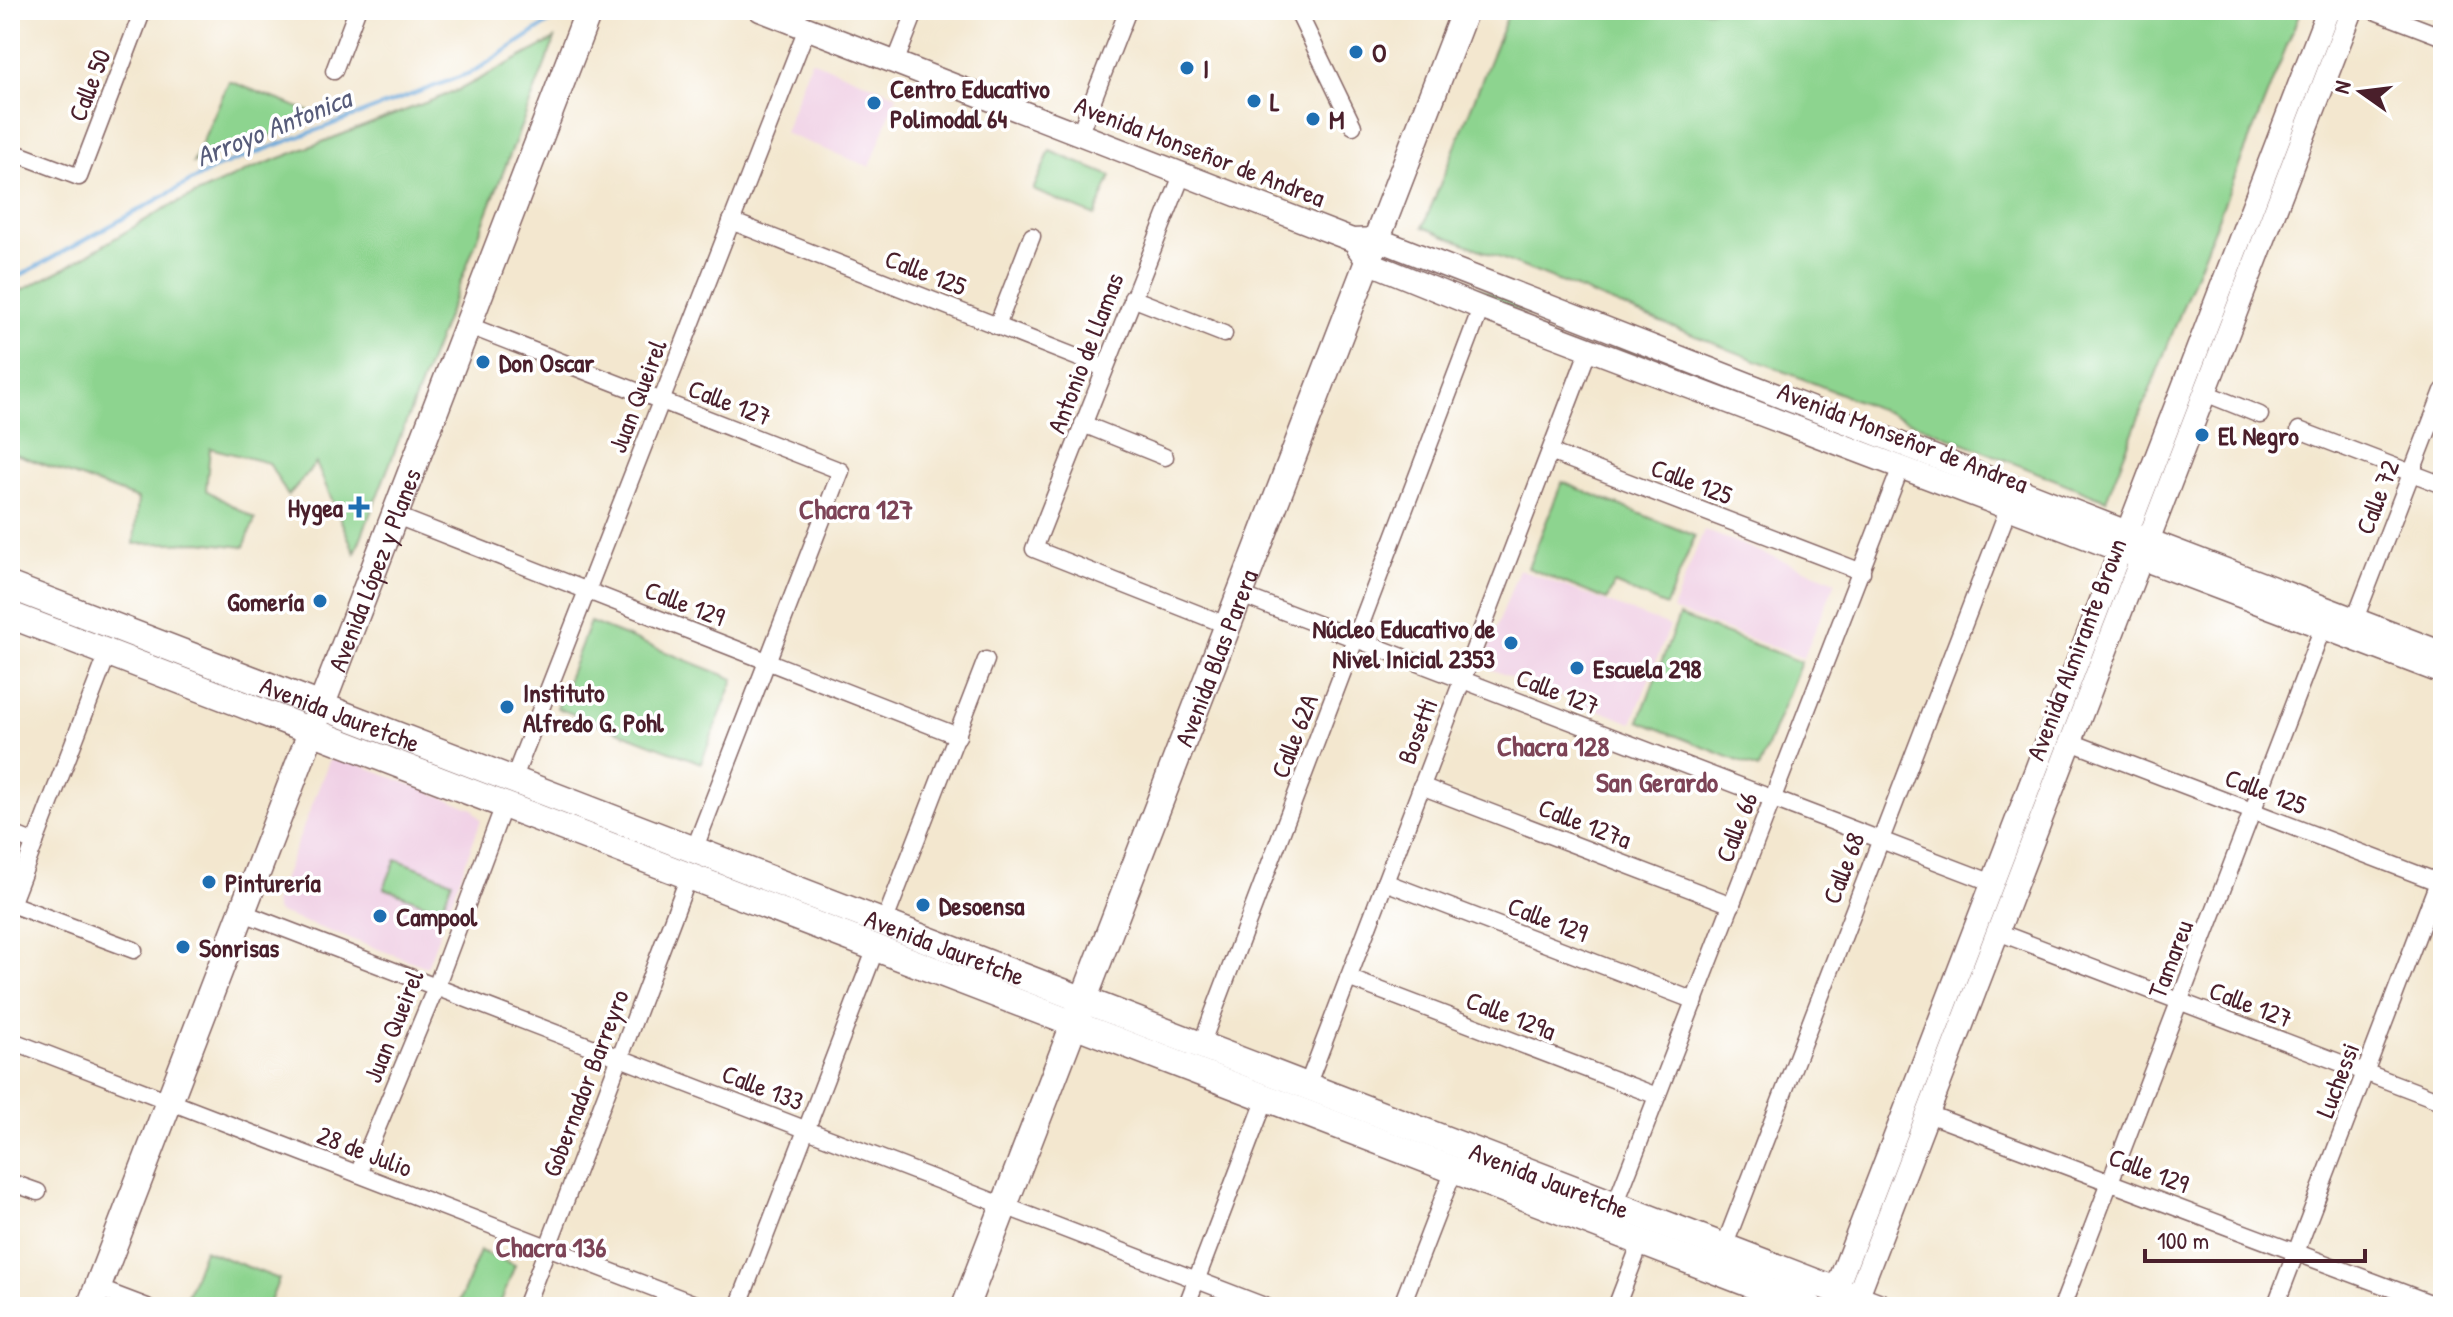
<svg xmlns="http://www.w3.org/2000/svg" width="2453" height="1317" viewBox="0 0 2453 1317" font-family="'Patrick Hand',sans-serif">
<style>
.built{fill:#f0d0e5}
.green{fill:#8dd48f;stroke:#6c7a5d;stroke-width:2}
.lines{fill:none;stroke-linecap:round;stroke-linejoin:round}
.stream{stroke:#67a7da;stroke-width:4}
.minor-casing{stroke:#856564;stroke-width:19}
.secondary-casing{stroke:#856564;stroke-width:25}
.primary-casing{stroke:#856564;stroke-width:29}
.minor{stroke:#fff;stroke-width:16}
.secondary{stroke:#fff;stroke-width:22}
.primary{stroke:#fff;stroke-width:26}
.poi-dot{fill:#1f6fb2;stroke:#fff;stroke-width:3}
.labels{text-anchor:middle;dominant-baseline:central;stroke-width:7;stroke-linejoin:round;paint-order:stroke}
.poi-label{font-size:26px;font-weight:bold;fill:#4a1f2b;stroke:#fff;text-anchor:start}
.street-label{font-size:26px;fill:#4a1f2b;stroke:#fff}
.water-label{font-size:28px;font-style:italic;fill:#575c7a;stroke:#fff}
.neighbourhood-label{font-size:28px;font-weight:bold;fill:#7d4457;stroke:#fff}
</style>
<rect width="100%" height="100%" fill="#fff"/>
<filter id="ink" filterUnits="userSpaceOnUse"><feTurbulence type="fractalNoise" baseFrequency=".0125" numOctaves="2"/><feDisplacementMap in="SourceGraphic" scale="16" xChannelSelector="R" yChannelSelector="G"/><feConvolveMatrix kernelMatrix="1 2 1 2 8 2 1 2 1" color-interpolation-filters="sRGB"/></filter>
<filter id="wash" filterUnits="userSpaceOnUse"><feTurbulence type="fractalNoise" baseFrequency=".006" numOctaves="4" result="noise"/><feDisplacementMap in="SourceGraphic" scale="32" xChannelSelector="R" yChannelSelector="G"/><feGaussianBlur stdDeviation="1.8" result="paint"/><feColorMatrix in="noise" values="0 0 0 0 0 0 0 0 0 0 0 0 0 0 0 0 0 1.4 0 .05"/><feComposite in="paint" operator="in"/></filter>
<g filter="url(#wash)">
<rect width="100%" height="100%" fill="#f3e7cf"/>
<g class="built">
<polygon points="811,60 897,95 870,167 784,133"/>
<polygon points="1704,530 1836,581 1803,658 1672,610"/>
<polygon points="1519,569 1670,626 1632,723 1482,666"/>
<polygon points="340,757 473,809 481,820 427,967 277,912 274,903 329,761"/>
</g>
<g class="green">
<polygon points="1510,10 2301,10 2106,500 1423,227"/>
<polygon points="555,39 355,553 316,463 288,496 269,463 210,448 206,490 255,519 244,547 200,542 134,544 138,499 10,452 10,296 65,268 164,209 251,169 459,90"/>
<polygon points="229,81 323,117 193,163"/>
<polygon points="1050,151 1111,176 1095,216 1033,190"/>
<polygon points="1400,257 2089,529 1398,264"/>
<polygon points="1562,482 1695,536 1666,606 1614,584 1607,600 1528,568"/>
<polygon points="1679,616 1801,662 1758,769 1639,721"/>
<polygon points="590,622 734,679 701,763 557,708"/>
<polygon points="396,859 452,881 441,910 384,888"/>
<polygon points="204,1250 279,1279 268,1307 183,1306"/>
<polygon points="480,1251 515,1265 499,1307 457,1307"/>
</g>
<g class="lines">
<polyline class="stream" points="10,281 213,169 475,71 554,19"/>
</g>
</g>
<g filter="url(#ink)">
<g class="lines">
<defs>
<g id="minor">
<polyline points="1297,10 1353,126"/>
<polyline points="2372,10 2443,37"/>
<polyline points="895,63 916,10"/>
<polyline points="334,71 357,10"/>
<polyline points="1079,135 1128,10"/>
<polyline points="10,151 79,177 143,10"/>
<polyline points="1182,175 1034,549 1229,626"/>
<polyline points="731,221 1104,368"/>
<polyline points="1132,298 1224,334"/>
<polyline points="467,325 841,471 694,850"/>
<polyline points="997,326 1032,236"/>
<polyline points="2205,393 2260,415"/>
<polyline points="1083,424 1165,457"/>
<polyline points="2299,430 2443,485"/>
<polyline points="1550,452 1862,572"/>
<polyline points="394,515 958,736"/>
<polyline points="1241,595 1993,883"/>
<polyline points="2355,619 2443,391"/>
<polyline points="2071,742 2443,884"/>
<polyline points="513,780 807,28"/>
<polyline points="1421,786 1732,905"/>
<polyline points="10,833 35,843"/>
<polyline points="1385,882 1695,1001"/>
<polyline points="11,904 134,950"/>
<polyline points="10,907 108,653"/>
<polyline points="241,912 1267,1307"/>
<polyline points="884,923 986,660"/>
<polyline points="1998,932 2443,1102"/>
<polyline points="1348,978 1657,1096"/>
<polyline points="10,1040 703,1307"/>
<polyline points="1201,1045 1481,308"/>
<polyline points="1307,1086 1589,349"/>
<polyline points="1928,1114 2441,1307"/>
<polyline points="358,1174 436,987 504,805"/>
<polyline points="10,1182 38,1192"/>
<polyline points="1615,1205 1901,467"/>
<polyline points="1724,1247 2009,507"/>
<polyline points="97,1288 147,1307"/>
<polyline points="525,1307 689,876"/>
<polyline points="738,1307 876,948"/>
<polyline points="1186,1307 1266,1098"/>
<polyline points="1401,1307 1454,1170"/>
<polyline points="1616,1307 1641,1242"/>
<polyline points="2062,1307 2323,627"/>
<polyline points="2275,1307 2443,869"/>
</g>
<g id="secondary">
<polyline points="760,10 1352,240 1377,239 2127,532 2443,653"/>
<polyline points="1358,248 1368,262 1481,308 2443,673"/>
<polyline points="1838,1306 1836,1290 2328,10"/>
<polyline points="1850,1307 1857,1298 2352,10"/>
</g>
<g id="primary">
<path id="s1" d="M10,586L1880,1307"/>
<polyline points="10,615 1810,1307"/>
<path id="s2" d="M90,1307L589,10"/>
<path id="s3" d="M965,1307L1465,10"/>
</g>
</defs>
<use href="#minor" class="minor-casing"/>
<use href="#secondary" class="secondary-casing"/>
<use href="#primary" class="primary-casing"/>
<use href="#minor" class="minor"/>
<use href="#secondary" class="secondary"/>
<use href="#primary" class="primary"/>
</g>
</g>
<g class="poi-dot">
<circle cx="1356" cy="52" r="8"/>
<circle cx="1187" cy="68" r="8"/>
<circle cx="1254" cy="101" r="8"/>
<circle cx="874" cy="103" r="8"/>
<circle cx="1313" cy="119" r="8"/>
<circle cx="483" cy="362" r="8"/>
<circle cx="2202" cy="435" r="8"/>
<path d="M355 495h8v8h8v8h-8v8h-8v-8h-8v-8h8z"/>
<circle cx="320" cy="601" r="8"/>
<circle cx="1511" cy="643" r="8"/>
<circle cx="1577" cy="668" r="8"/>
<circle cx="507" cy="707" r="8"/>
<circle cx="209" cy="882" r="8"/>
<circle cx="923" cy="905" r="8"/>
<circle cx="380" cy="916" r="8"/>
<circle cx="183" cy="947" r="8"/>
</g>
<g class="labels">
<g class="poi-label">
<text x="1372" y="52">O</text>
<text x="1203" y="68">I</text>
<text x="890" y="88">Centro Educativo<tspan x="890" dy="30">Polimodal 64</tspan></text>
<text x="1270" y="101">L</text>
<text x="1329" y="119">M</text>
<text x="499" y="362">Don Oscar</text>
<text x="2218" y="435">El Negro</text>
<text x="343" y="507" text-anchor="end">Hygea</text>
<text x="304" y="601" text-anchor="end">Gomería</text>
<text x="1495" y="628" text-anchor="end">Núcleo Educativo de<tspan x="1495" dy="30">Nivel Inicial 2353</tspan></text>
<text x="1593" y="668">Escuela 298</text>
<text x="523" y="692">Instituto<tspan x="523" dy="30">Alfredo G. Pohl</tspan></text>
<text x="225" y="882">Pinturería</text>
<text x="939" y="905">Desoensa</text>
<text x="396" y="916">Campool</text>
<text x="199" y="947">Sonrisas</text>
</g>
<g class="street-label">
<text transform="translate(89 85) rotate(-69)">Calle 50</text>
<text transform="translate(1200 151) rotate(21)">Avenida Monseñor de Andrea</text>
<text transform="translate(926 272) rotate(21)">Calle 125</text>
<text transform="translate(1085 353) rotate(-69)">Antonio de Llamas</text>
<text transform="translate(637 396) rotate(-69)">Juan Queirel</text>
<text transform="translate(730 402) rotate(21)">Calle 127</text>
<text transform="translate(1903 437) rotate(21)">Avenida Monseñor de Andrea</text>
<text transform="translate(1692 481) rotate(21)">Calle 125</text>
<text transform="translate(2377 497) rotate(-69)">Calle 72</text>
<text stroke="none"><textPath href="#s2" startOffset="790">Avenida López y Planes</textPath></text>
<text transform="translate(685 603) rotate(21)">Calle 129</text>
<text transform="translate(2076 649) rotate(-69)">Avenida Almirante Brown</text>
<text stroke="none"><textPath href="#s3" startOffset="696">Avenida Blas Parera</textPath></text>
<text transform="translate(1558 691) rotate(21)">Calle 127</text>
<text stroke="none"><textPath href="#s1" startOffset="354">Avenida Jauretche</textPath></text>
<text transform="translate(1417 731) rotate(-69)">Bosetti</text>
<text transform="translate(1294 736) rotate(-69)">Calle 62A</text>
<text transform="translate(2266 791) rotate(21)">Calle 125</text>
<text transform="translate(1585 823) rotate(21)">Calle 127a</text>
<text transform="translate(1736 827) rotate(-69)">Calle 66</text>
<text transform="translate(1843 868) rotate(-69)">Calle 68</text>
<text transform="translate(1548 919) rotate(21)">Calle 129</text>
<text stroke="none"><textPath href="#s1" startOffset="1002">Avenida Jauretche</textPath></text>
<text transform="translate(2170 959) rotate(-69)">Tamareu</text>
<text transform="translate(2251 1004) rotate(21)">Calle 127</text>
<text transform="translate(1511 1015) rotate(21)">Calle 129a</text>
<text transform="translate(393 1026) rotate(-68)">Juan Queirel</text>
<text transform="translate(2337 1080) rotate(-69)">Luchessi</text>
<text transform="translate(585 1083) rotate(-69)">Gobernador Barreyro</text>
<text transform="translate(763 1087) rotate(21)">Calle 133</text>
<text transform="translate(365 1151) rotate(21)">28 de Julio</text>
<text transform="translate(2149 1170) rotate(21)">Calle 129</text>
<text stroke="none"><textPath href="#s1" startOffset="1650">Avenida Jauretche</textPath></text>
</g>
<g class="water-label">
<text transform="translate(273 127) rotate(-22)">Arroyo Antonica</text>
</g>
<g class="neighbourhood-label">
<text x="856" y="509">Chacra 127</text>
<text x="1553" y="746">Chacra 128</text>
<text x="1657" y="782">San Gerardo</text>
<text x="551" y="1247">Chacra 136</text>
</g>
</g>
<rect width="2453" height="1317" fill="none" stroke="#fff" stroke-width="40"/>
<g transform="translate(2361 92) rotate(284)" stroke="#ffffff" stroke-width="6" paint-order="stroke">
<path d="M0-6L14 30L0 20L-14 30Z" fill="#4a1f2b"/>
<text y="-12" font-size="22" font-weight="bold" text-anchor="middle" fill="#4a1f2b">N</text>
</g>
<path d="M2145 1249v12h220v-12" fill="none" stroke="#4a1f2b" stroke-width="4"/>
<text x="2157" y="1249" font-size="24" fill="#4a1f2b" stroke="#ffffff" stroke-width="6" paint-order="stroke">100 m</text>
</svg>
